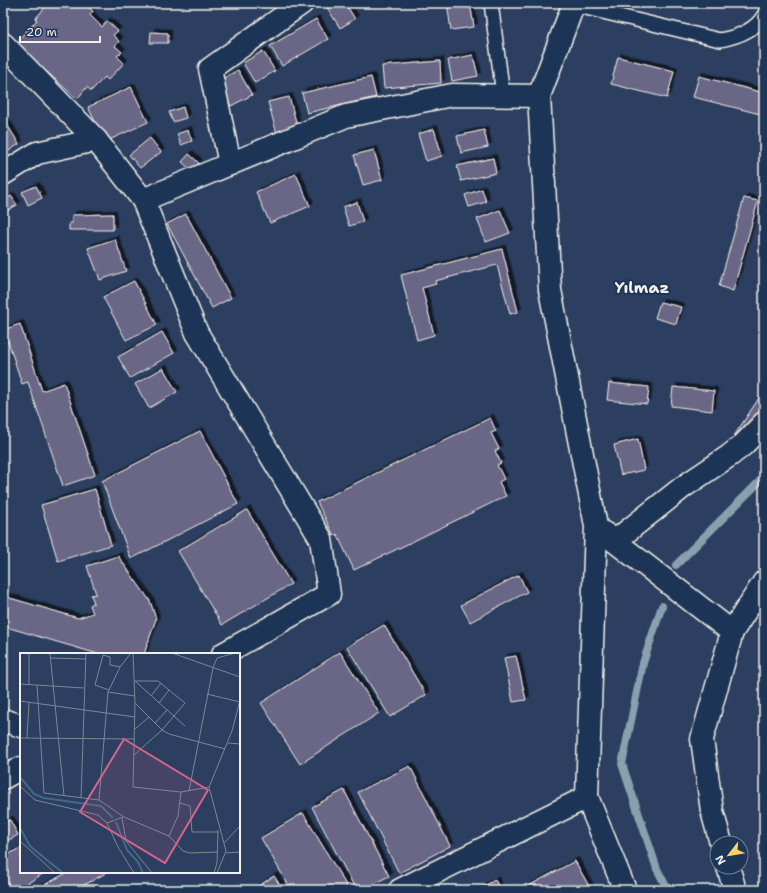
<svg xmlns="http://www.w3.org/2000/svg" width="767" height="893" viewBox="0 0 767 893" font-family="'Shantell Sans',sans-serif">
<style>
.lines{fill:none;stroke-linecap:round;stroke-linejoin:round}
.stream{stroke:#89a0ae;stroke-width:8}
.building{fill:#6a6686;stroke:#f4f1e8;filter:url(#shadow)}
.lane-casing{stroke:#f4f1e8;stroke-width:16}
.street-casing{stroke:#f4f1e8;stroke-width:25}
.secondary-casing{stroke:#f4f1e8;stroke-width:25}
.lane{stroke:#1d3557;stroke-width:13}
.street{stroke:#1d3557;stroke-width:22}
.secondary{stroke:#1d3557;stroke-width:22}
.labels{text-anchor:middle;dominant-baseline:central;stroke-width:4;stroke-linejoin:round;paint-order:stroke}
.district-label{font-size:16px;font-weight:bold;fill:#f4f1e8;stroke:#1d3557}
.inset-river{fill:none;stroke:#416a88;stroke-width:2}
.inset-road{fill:none;stroke:#7c8696;stroke-width:1}
.view{fill:#d4648c;fill-opacity:0.15;stroke:#d4648c;stroke-width:2}
.inset-edge{fill:none;stroke:#f4f1e8;stroke-width:2}
</style>
<defs>
<filter id="shadow"><feDropShadow dx="3.5" dy="-3.5" stdDeviation="0" flood-color="#0009"/></filter>
</defs>
<rect width="100%" height="100%" fill="#2c3f60"/>
<filter id="ink" filterUnits="userSpaceOnUse"><feTurbulence type="fractalNoise" baseFrequency=".025" numOctaves="2"/><feDisplacementMap in="SourceGraphic" scale="8" xChannelSelector="R" yChannelSelector="G"/><feConvolveMatrix kernelMatrix="1 2 1 2 8 2 1 2 1" color-interpolation-filters="sRGB"/></filter>
<g filter="url(#ink)">
<g class="lines">
<g class="stream">
<polyline points="676,565 764,477"/>
<polyline points="662,606 643,663 622,764 657,869 668,890"/>
</g>
</g>
<g class="building">
<polygon points="49,3 86,3 85,4 93,11 90,15 102,27 107,21 118,31 113,35 119,41 115,46 122,52 117,56 124,63 108,80 105,77 91,91 87,87 77,99 15,43 37,20 35,19"/>
<polygon points="332,3 345,3 355,19 340,28 326,6"/>
<polygon points="447,3 470,3 474,27 451,30"/>
<polygon points="316,19 328,39 282,66 270,46"/>
<polygon points="151,32 168,33 168,43 150,43"/>
<polygon points="263,51 275,71 255,83 243,63"/>
<polygon points="473,55 478,76 452,81 448,60"/>
<polygon points="618,57 674,71 667,98 611,84"/>
<polygon points="440,61 441,83 384,88 382,66"/>
<polygon points="238,70 252,95 231,106 218,81"/>
<polygon points="699,76 764,93 764,115 693,97"/>
<polygon points="371,77 376,97 307,113 302,93"/>
<polygon points="131,87 148,122 105,142 88,107"/>
<polygon points="289,97 298,129 277,134 268,102"/>
<polygon points="183,107 186,118 173,122 169,112"/>
<polygon points="6,123 19,144 3,155 3,125"/>
<polygon points="434,129 442,156 426,161 418,134"/>
<polygon points="188,130 192,141 181,145 177,134"/>
<polygon points="484,130 488,147 461,153 457,136"/>
<polygon points="150,138 161,152 140,168 129,155"/>
<polygon points="374,150 382,180 363,185 354,155"/>
<polygon points="189,154 199,163 192,171 182,162"/>
<polygon points="493,158 496,173 461,181 457,166"/>
<polygon points="296,174 310,206 270,223 256,192"/>
<polygon points="36,186 42,198 28,205 22,192"/>
<polygon points="482,189 486,202 469,207 465,195"/>
<polygon points="11,196 17,205 3,213 3,201"/>
<polygon points="744,198 758,201 733,291 719,286"/>
<polygon points="357,202 363,222 349,226 343,207"/>
<polygon points="500,210 510,233 486,242 477,219"/>
<polygon points="113,214 113,230 69,230 69,223 72,223 72,215"/>
<polygon points="186,214 231,298 212,308 167,224"/>
<polygon points="115,239 126,271 100,280 88,248"/>
<polygon points="502,249 518,312 510,314 497,265 435,281 436,284 422,288 434,335 417,340 401,275"/>
<polygon points="134,281 157,325 126,340 103,297"/>
<polygon points="660,302 681,307 676,324 655,318"/>
<polygon points="20,324 42,391 64,383 95,475 63,486 28,382 22,384 8,341 3,343 3,330"/>
<polygon points="162,332 174,353 130,378 118,357"/>
<polygon points="163,368 177,392 149,408 135,384"/>
<polygon points="609,383 649,387 647,404 607,400"/>
<polygon points="673,387 714,391 712,411 671,406"/>
<polygon points="763,392 764,393 764,409 743,442 734,436"/>
<polygon points="490,418 496,431 491,433 499,449 495,451 501,463 497,465 504,479 499,482 506,496 354,570 337,534 334,536 317,502"/>
<polygon points="200,431 238,504 131,559 102,481"/>
<polygon points="638,439 644,470 621,475 614,445"/>
<polygon points="95,489 111,545 58,561 41,505"/>
<polygon points="247,510 291,584 222,625 178,551"/>
<polygon points="118,556 150,601 156,619 144,654 98,654 3,626 3,596 78,618 93,613 90,605 94,603 91,595 96,594 87,566"/>
<polygon points="519,575 527,592 470,622 461,605"/>
<polygon points="384,625 426,695 390,717 347,647"/>
<polygon points="340,652 379,713 300,764 261,703"/>
<polygon points="516,656 526,700 513,702 504,658"/>
<polygon points="410,766 450,846 399,873 358,792"/>
<polygon points="344,790 389,876 362,890 356,890 312,807"/>
<polygon points="303,813 349,890 298,890 294,883 289,886 261,838"/>
<polygon points="10,820 18,835 3,843 3,823"/>
<polygon points="21,847 21,872 46,872 16,890 10,890 3,878 3,858"/>
<polygon points="575,861 591,890 521,890"/>
<polygon points="68,872 105,872 106,873 75,890 35,890"/>
<polygon points="274,876 283,890 252,890"/>
<polygon points="495,880 500,890 477,890"/>
</g>
<g class="lines">
<defs>
<g id="lane">
<polyline points="491,3 503,95"/>
<path d="M573,5L720,40C737,37 755,31 764,15"/>
</g>
<g id="street">
<polyline points="230,164 210,69 302,3"/>
<polyline points="3,174 37,153 96,140"/>
<polyline points="143,200 346,116 452,95 539,96"/>
<polyline points="604,533 732,632"/>
<polyline points="615,541 683,487 729,456 743,445 764,423"/>
<polyline points="3,720 21,726"/>
<polyline points="587,797 625,890"/>
<polyline points="400,890 587,797 596,526 550,290 539,96 574,3"/>
</g>
<g id="secondary">
<polyline points="3,44 96,140 143,200 197,333 321,539 329,594 223,654"/>
<polyline points="3,778 21,768"/>
<polyline points="721,843 712,811 702,739 732,632 764,582"/>
<polyline points="728,867 735,890"/>
</g>
</defs>
<use href="#lane" class="lane-casing"/>
<use href="#street" class="street-casing"/>
<use href="#secondary" class="secondary-casing"/>
<use href="#lane" class="lane"/>
<use href="#street" class="street"/>
<use href="#secondary" class="secondary"/>
</g>
</g>
<g class="labels">
<g class="district-label">
<text x="642" y="287">Yılmaz</text>
</g>
</g>
<g transform="translate(20 653)">
<rect width="220" height="220" fill="#2c3f60"/>
<path class="inset-river" d="M0,124L14,141L24,145L81,153L93,165M96,169L107,197L118,209L123,220M0,175L10,193L43,220"/>
<path class="inset-road" d="M9,0V31M30,0L44,143M111,0L100,14L88,39L79,147L104,164L149,183L163,198L170,200L198,199M113,0L115,50L113,134L161,139L189,134M152,0L220,24M30,5L66,6M115,28L165,73M0,31L64,35M17,32L24,140L79,147M89,37L75,32L83,2L90,4V12L100,14M88,39L115,43M187,41L220,49M131,43L141,30M0,48L115,64M115,50L142,77L149,81L205,96M139,50L149,37M135,70L147,57M115,76L129,64M0,85L115,86M7,85L9,49M208,90L220,91M114,102L142,77L165,50L138,28H115M0,133L15,147L78,162L87,170L98,194L114,220M169,138L193,15L197,5L215,0M61,145L66,0M160,150L170,153L172,179H199M102,165L106,188L132,220M87,170L103,164M149,183L158,163L161,139M0,188L35,220M204,190L220,173M206,200L220,199M194,220L197,210L198,177M197,220L206,198L189,134L212,78L220,47"/>
<path class="view" d="M104,86L188,137L145,210L60,159Z"/>
<rect width="220" height="220" class="inset-edge"/>
</g>
<rect width="767" height="893" fill="none" stroke="#1d3557" stroke-width="16"/>
<rect x="8" y="8" width="751" height="877" fill="none" stroke="#f4f1e8" stroke-width="1.5" filter="url(#ink)"/>
<g transform="translate(729 855) rotate(239)"><circle r="19" fill="#1d3557" stroke="#738091"/>
<path d="M0-3L7 15L0 10L-7 15Z" fill="#ffd166"/>
<text y="-6" font-size="11" font-weight="bold" text-anchor="middle" fill="#f4f1e8">N</text>
</g>
<path d="M20 36v6h80v-6" fill="none" stroke="#f4f1e8" stroke-width="2"/>
<text x="26" y="36" font-size="12" fill="#f4f1e8" stroke="#1d3557" stroke-width="3" paint-order="stroke">20 m</text>
</svg>
